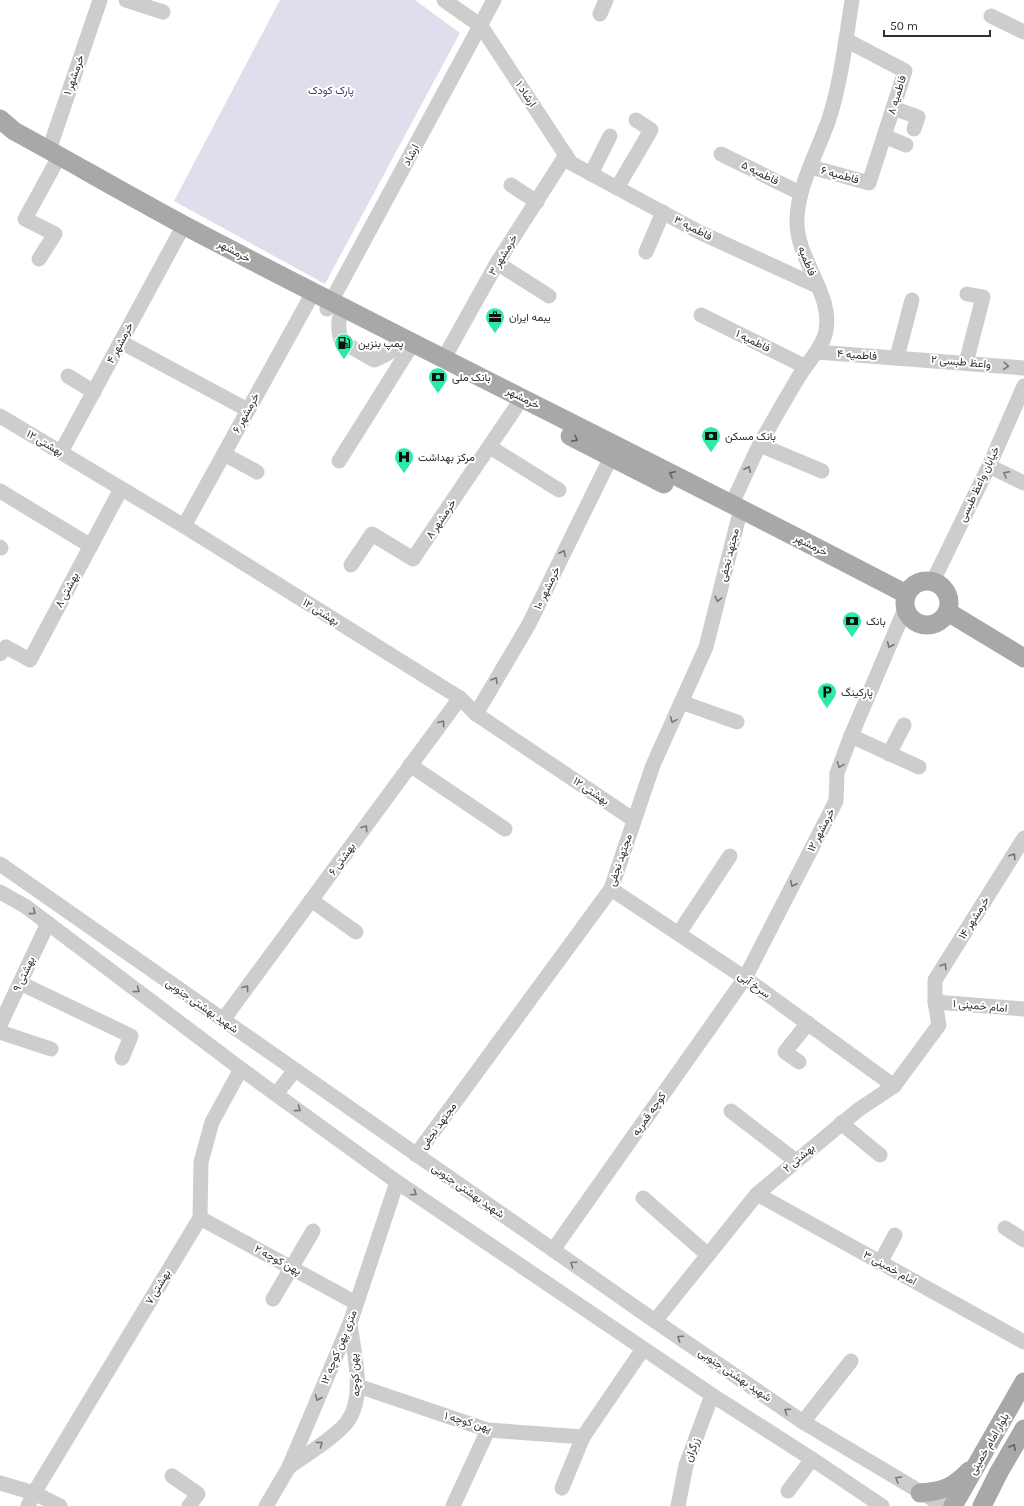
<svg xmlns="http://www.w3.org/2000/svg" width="1024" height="1506" viewBox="0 0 1024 1506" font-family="Karla,Vazirmatn,sans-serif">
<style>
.green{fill:#e0dded}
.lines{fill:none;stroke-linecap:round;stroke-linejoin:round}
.minor{stroke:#cdcdcd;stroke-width:15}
.major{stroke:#a8a8a8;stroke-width:19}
.oneway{stroke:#777}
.oneway2{stroke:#606060}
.labels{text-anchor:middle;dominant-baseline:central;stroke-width:4;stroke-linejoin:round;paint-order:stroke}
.street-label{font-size:11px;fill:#303030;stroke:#fff}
.park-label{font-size:11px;fill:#473b6d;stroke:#fff}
.poi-label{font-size:11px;fill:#303030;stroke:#fff;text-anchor:start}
</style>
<rect width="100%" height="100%" fill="#fff"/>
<polygon class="green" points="280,0 415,0 460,33 325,284 174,201"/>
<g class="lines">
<g class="minor">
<polyline points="126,0 163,12"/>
<polyline points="444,0 481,26 571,163 699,232 817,286"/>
<polyline points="600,14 606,0"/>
<polyline points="991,16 1024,32"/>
<polyline points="893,108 918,117 914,129"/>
<polyline points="884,136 906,145"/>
<polyline points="49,150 100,0"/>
<polyline points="721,154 800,193"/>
<polyline points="811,167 869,183 905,71 846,40"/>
<polyline points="591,174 610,136"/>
<polyline points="511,185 537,202"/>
<polyline points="617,188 651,130 636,120"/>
<polyline points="646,252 663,212"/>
<polyline points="39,259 55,234 25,219 54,166"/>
<polyline points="497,263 549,296"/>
<path d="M344,308C337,319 338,329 341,341L374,360C386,355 396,350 402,338"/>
<polyline points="327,309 494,0"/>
<polyline points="701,315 804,366"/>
<polyline points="121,342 248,410"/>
<polyline points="817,352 1024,368"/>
<polyline points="897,357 912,300"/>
<polyline points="444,358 497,263 566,155"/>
<polyline points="966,363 983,297 967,294"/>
<polyline points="68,376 94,392"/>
<polyline points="0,416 184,526 460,698 476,714 634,820"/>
<polyline points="760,445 822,471"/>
<polyline points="490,447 559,490"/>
<polyline points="61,452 179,234"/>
<polyline points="224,454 257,472"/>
<polyline points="339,461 408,351"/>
<polyline points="989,466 1024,483"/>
<polyline points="0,491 91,546"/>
<path d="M732,504C741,484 750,464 760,444C772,422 785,400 798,378C806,364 820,351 825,335C836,295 795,260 797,219C798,185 818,151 829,119C841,82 846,38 852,0"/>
<polyline points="184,526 309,300"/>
<polyline points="0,547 1,548"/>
<polyline points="351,565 372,534 413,559 516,407"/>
<polyline points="933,581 989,466 1024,386"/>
<polyline points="0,654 6,647 30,660 121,489"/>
<polyline points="681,702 737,722"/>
<polyline points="476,714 529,624 611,457"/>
<polyline points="851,736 919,767"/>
<polyline points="889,754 904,725"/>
<polyline points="410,765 505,829"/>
<polyline points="0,864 655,1321 803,1422 944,1506"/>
<polyline points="611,889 745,978 894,1086"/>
<polyline points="0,892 25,906 241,1069 397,1182 712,1395 812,1459 882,1506"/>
<polyline points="311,900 356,932"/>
<polyline points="679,933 730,856"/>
<polyline points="20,983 131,1036 122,1058"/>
<polyline points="935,1002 1024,1009"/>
<polyline points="223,1020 460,698"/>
<polyline points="0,1025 48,923"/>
<polyline points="0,1032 51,1049"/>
<polyline points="799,1062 785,1052 808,1023"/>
<polyline points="277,1093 295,1070"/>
<polyline points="731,1111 796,1161"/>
<polyline points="841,1123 880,1155"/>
<polyline points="416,1155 611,889 653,765 706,647 738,520"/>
<polyline points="757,1194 1024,1342"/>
<polyline points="643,1198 708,1255"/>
<polyline points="200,1218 356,1303"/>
<polyline points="1005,1228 1024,1240"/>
<polyline points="553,1250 745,978 836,801 837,773 851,736 905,609"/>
<polyline points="880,1263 895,1235"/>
<polyline points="273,1299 313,1231"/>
<polyline points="655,1321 757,1194 858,1110 894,1086 939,1025 935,1002 935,980 1024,838"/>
<polyline points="358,1386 488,1430 583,1437"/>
<polyline points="803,1422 851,1361"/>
<path d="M289,1467C304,1456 337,1436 347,1422C366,1397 354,1354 350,1324"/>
<polyline points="172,1476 198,1494 189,1506"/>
<polyline points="0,1483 34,1493 60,1506"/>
<polyline points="562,1488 583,1437 643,1349"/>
<polyline points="788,1491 812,1459"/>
<polyline points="28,1506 34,1493 200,1218 201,1162 212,1122 241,1069"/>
<polyline points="266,1506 289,1467 350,1323 397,1182"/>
<polyline points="453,1506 488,1430"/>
<polyline points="678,1506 686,1465 712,1395"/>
</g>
<g class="major">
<path d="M0,119L14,131C73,163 131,197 191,229C428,353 669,470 906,594"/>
<polyline points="570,436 664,484"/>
<circle cx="927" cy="603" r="22"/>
<polyline points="948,612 1024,658"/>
<path d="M920,1493C943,1491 953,1488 969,1471"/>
<polyline points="953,1506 1024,1382"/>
<polyline points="982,1506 999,1472 1024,1429"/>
</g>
</g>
<defs><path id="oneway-chevron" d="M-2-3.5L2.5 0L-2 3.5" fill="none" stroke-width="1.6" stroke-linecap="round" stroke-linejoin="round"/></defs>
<g class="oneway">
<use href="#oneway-chevron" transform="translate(1006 366) rotate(5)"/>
<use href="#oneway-chevron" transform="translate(748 469) rotate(-65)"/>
<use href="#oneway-chevron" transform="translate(1006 474) rotate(-153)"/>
<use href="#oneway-chevron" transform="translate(563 553) rotate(-64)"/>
<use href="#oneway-chevron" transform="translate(718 599) rotate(104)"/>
<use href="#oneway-chevron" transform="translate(890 645) rotate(113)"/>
<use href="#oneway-chevron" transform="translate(495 680) rotate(-59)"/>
<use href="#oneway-chevron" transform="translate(673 720) rotate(114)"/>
<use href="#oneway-chevron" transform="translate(442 723) rotate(-54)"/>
<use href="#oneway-chevron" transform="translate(840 765) rotate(111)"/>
<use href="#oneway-chevron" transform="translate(365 828) rotate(-54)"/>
<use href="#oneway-chevron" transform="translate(1013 856) rotate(-58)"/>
<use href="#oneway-chevron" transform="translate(793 884) rotate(117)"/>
<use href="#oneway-chevron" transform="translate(33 912) rotate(37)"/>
<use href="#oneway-chevron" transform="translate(944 966) rotate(-58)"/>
<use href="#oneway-chevron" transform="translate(246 988) rotate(-53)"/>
<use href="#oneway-chevron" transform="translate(137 990) rotate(37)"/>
<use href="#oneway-chevron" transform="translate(298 1109) rotate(36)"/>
<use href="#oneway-chevron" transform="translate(414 1193) rotate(34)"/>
<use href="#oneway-chevron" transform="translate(573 1264) rotate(-145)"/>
<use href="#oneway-chevron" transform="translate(680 1338) rotate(-146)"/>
<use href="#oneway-chevron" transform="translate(318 1398) rotate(113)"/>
<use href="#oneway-chevron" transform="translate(787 1411) rotate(-146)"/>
<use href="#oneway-chevron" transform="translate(320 1444) rotate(-36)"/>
<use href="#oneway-chevron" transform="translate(898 1479) rotate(-149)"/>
</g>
<g class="oneway2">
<use href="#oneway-chevron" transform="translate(575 439) rotate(28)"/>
<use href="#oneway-chevron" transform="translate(672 474) rotate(-153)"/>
<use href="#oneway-chevron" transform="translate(1013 1447) rotate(-60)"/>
</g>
<defs>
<symbol id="office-pin" viewBox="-11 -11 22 30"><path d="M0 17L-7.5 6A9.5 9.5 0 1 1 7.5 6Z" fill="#2fe9a6" stroke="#fff"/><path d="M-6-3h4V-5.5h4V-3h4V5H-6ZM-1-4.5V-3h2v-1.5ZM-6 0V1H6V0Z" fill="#111"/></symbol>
<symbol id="fuel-pin" viewBox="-11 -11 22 30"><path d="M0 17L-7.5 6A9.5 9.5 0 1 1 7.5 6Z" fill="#2fe9a6" stroke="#fff"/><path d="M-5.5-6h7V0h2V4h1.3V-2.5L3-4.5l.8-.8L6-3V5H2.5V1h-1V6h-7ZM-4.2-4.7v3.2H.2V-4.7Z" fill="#111"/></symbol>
<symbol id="bank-pin" viewBox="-11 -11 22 30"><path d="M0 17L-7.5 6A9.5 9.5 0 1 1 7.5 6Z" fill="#2fe9a6" stroke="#fff"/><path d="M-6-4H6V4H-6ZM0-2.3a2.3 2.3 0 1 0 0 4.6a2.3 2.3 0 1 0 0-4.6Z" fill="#111"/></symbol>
<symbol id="hospital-pin" viewBox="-11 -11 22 30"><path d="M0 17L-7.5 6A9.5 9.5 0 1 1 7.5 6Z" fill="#2fe9a6" stroke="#fff"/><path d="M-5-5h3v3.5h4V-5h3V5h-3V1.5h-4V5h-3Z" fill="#111"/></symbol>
<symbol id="parking-pin" viewBox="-11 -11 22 30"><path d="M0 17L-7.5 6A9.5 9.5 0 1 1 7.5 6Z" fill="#2fe9a6" stroke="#fff"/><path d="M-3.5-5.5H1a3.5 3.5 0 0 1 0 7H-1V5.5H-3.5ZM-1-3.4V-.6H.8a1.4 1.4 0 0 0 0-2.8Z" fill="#111"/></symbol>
</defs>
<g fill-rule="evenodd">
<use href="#office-pin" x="484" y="306" width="22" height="30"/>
<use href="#fuel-pin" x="333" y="332" width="22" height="30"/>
<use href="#bank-pin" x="427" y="366" width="22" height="30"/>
<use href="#bank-pin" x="700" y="425" width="22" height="30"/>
<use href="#hospital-pin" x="393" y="446" width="22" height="30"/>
<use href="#bank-pin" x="841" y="610" width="22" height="30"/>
<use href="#parking-pin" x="816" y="681" width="22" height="30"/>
</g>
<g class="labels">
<g class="street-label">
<text transform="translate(74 75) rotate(-71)">خرمشهر ۱</text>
<text transform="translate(526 94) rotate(56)">ارشاد ۱</text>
<text transform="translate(897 95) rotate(-73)">فاطمیه ۸</text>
<text transform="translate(411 155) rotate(-62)">ارشاد</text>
<text transform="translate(760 173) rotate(26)">فاطمیه ۵</text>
<text transform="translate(840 175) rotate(15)">فاطمیه ۶</text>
<text transform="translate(693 228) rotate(27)">فاطمیه ۳</text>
<text transform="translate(234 251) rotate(28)">خرمشهر</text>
<text transform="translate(503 255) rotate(-59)">خرمشهر ۳</text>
<text transform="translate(807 261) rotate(68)">فاطمیه</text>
<text transform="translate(753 341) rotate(26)">فاطمیه ۱</text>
<text transform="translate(120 343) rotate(-62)">خرمشهر ۴</text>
<text transform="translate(857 355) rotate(4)">فاطمیه ۴</text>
<text transform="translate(961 362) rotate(5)">واعظ طبسی ۲</text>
<text transform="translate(523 398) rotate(27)">خرمشهر</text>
<text transform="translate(246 413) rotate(-61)">خرمشهر ۶</text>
<text transform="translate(45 443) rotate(31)">بهشتی ۱۲</text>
<text transform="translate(979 484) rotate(-65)">خیابان واعظ طبسی</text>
<text transform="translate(441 519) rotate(-56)">خرمشهر ۸</text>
<text transform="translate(811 545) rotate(27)">خرمشهر</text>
<text transform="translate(729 555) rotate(-76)">مجتهد نجفی</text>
<text transform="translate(547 588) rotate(-64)">خرمشهر ۱۰</text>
<text transform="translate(67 590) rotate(-62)">بهشتی ۸</text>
<text transform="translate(321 612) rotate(32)">بهشتی ۱۲</text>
<text transform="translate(591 791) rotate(34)">بهشتی ۱۲</text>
<text transform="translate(821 830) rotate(-63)">خرمشهر ۱۲</text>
<text transform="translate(342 859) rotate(-54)">بهشتی ۶</text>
<text transform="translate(620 860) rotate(-71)">مجتهد نجفی</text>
<text transform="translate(974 918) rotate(-58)">خرمشهر ۱۴</text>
<text transform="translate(24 974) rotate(-65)">بهشتی ۹</text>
<text transform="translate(754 985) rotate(35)">سرخ آبی</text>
<text transform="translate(202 1006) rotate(35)">شهید بهشتی جنوبی</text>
<text transform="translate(980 1006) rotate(5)">امام خمینی ۱</text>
<text transform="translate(649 1114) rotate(-55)">کوچه قمریه</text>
<text transform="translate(438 1126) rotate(-54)">مجتهد نجفی</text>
<text transform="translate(799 1158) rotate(-40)">بهشتی ۲</text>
<text transform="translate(468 1191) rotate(35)">شهید بهشتی جنوبی</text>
<text transform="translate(278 1260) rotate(28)">پهن کوچه ۲</text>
<text transform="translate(890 1268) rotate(29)">امام خمینی ۳</text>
<text transform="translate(158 1287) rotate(-59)">بهشتی ۷</text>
<text transform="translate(339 1347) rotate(-68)">۱۲ متری پهن کوچه</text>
<text transform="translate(355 1375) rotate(-94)">پهن کوچه</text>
<text transform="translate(735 1375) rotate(34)">شهید بهشتی جنوبی</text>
<text transform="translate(468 1422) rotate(16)">پهن کوچه ۱</text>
<text transform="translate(989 1444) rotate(-60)">بلوار امام خمینی</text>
<text transform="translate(692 1450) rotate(-70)">زرگران</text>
</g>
<g class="park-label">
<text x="331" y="90">پارک کودک</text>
</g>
<g class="poi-label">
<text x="509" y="317">یبمه ایران</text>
<text x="358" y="343">پمپ بنزین</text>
<text x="452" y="377">بانک ملی</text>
<text x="725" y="436">بانک مسکن</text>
<text x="418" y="457">مرکز بهداشت</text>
<text x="866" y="621">بانک</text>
<text x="841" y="692">پارکینگ</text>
</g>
</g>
<path d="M884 30v6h106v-6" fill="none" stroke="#303030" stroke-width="2"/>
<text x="890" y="30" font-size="12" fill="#303030" stroke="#ffffff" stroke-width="3" paint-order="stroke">50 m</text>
</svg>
